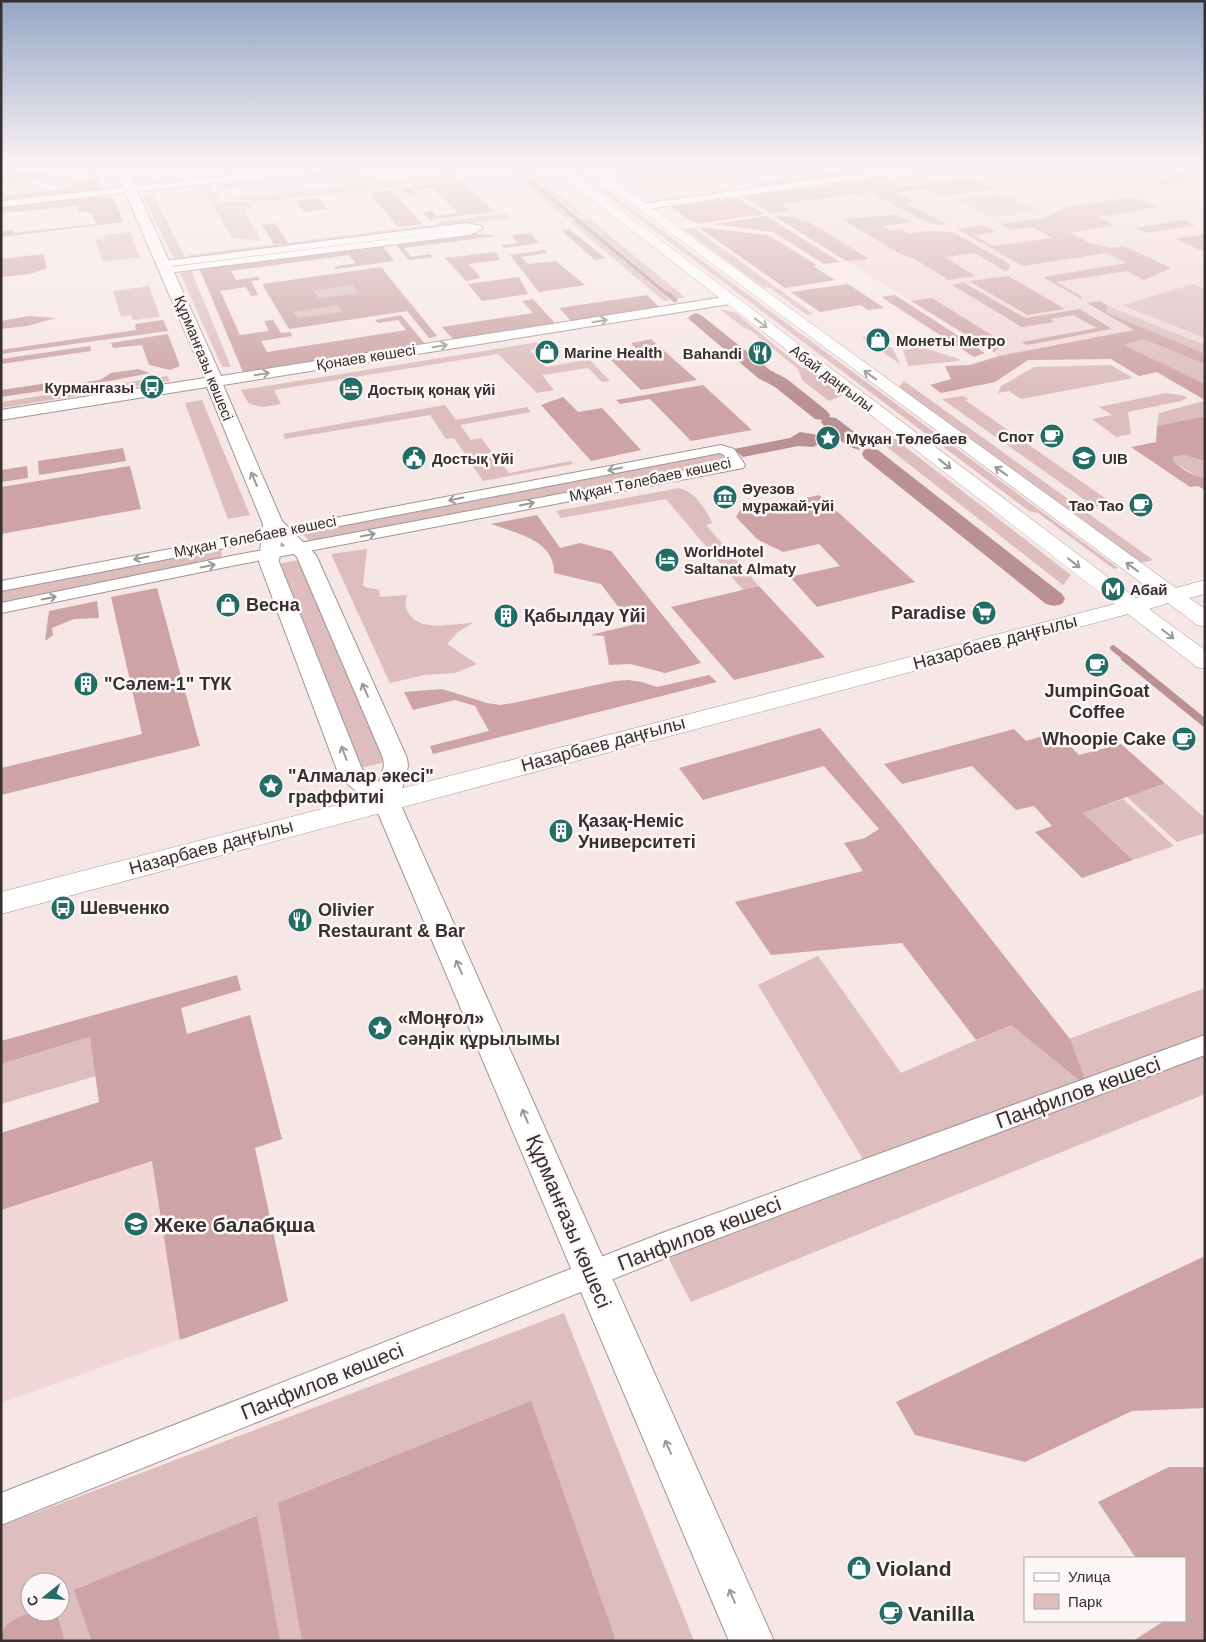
<svg xmlns="http://www.w3.org/2000/svg" width="1206" height="1642" viewBox="0 0 1206 1642" font-family="Helvetica,sans-serif">
<style>
.built{fill:#f1d7d8}
.green{fill:#ddbdbe;fill-rule:evenodd}
.forest{fill:#cda3a5;fill-rule:evenodd}
.water{fill:#b99192}
.lines{fill:none;stroke-linecap:round;stroke-linejoin:round}
.stream-far3{stroke:#b99192;stroke-width:4}
.stream-far2{stroke:#b99192;stroke-width:4.5}
.stream-far1{stroke:#b99192;stroke-width:5.5}
.stream{stroke:#b99192;stroke-width:8}
.canal{fill:#b99192;fill-rule:evenodd}
.minor-casing{stroke:#a39494;stroke-width:2}
.tertiary-casing{stroke:#a39494;stroke-width:2}
.secondary-casing{stroke:#a39494;stroke-width:1}
.minor{fill:#fff;fill-rule:evenodd}
.tertiary{fill:#fff;fill-rule:evenodd}
.secondary{fill:#fff;fill-rule:evenodd}
.oneway{stroke:#9a9898}
.labels{text-anchor:middle;dominant-baseline:central;stroke-width:5;stroke-linejoin:round;paint-order:stroke}
.far-poi-label{font-size:15px;font-weight:bold;fill:#363030;stroke:#fdf6f6;text-anchor:start}
.far-street-label{font-size:15px;fill:#363030;stroke:#fdf6f6}
.poi-label{font-size:18px;font-weight:bold;fill:#363030;stroke:#fdf6f6;text-anchor:start}
.street-label{font-size:18px;fill:#363030;stroke:#fdf6f6}
.near-street-label{font-size:21px;fill:#363030;stroke:#fdf6f6}
.near-poi-label{font-size:21px;font-weight:bold;fill:#363030;stroke:#fdf6f6;text-anchor:start}
</style>
<rect width="100%" height="100%" fill="#f7e6e6"/>
<g class="built">
<polygon points="630,166 876,166 749,184 753,187 663,199 644,186 655,185 628,167"/>
<polygon points="950,166 1205,166 1205,400 1096,338 999,356 742,196"/>
<polygon points="236,1060 288,1301 1,1403 1,1133"/>
</g>
<g class="green">
<polygon points="504,166 510,166 572,217 566,218"/>
<polygon points="517,166 523,166 584,215 578,216"/>
<polygon points="568,166 574,166 1118,568 1114,569 1038,513 1029,511"/>
<polygon points="612,166 630,166 629,167 632,170 636,170 656,185 639,186"/>
<polygon points="454,173 461,179 269,201 226,199"/>
<polygon points="211,187 220,201 248,202 252,207 246,209 244,211 262,241 232,238 202,188"/>
<polygon points="1000,193 1040,211 994,217 957,199"/>
<polygon points="153,194 186,259 174,258 143,197"/>
<polygon points="500,214 506,214 510,218 438,228 435,225 440,222"/>
<polygon points="588,218 685,297 677,299 581,219"/>
<polygon points="576,220 670,300 664,301 569,221"/>
<polygon points="430,225 435,230 192,261 189,255"/>
<polygon points="693,228 694,228 813,314 807,315 770,288 763,287 683,229"/>
<polygon points="130,232 140,257 103,262 95,240 105,239 104,235"/>
<polygon points="191,270 231,367 222,367 180,273"/>
<polygon points="1193,284 1205,289 1205,338 1122,305"/>
<polygon points="353,285 359,293 319,298 314,291"/>
<polygon points="149,286 160,317 133,320 131,315 121,317 113,291"/>
<polygon points="338,305 343,312 298,319 294,311"/>
<polygon points="1108,306 1205,345 1205,354 1106,312"/>
<polygon points="720,309 736,313 802,368 810,368 843,395 829,401 802,380 798,369 750,330 744,328"/>
<polygon points="873,335 893,349 900,364 861,337"/>
<polygon points="1143,339 1205,364 1205,384 1124,345"/>
<polygon points="545,341 550,346 530,350 546,367 589,359 610,381 602,382 588,368 542,375 554,390 537,393 498,354 274,390 281,404 263,407 249,404 241,390"/>
<polygon points="922,347 959,359 959,361 908,366 903,350"/>
<polygon points="1111,365 1133,378 1021,399 1009,391 998,393 1001,386 1034,367"/>
<polygon points="167,376 170,381 1,408 1,402"/>
<polygon points="904,381 1153,560 1141,563 899,387"/>
<polygon points="1166,393 1185,396 1187,398 1181,401 1128,412 1131,434 1116,437 1092,419 1112,415 1099,407"/>
<polygon points="963,396 969,399 965,400 1112,503 1095,507 942,399"/>
<polygon points="202,400 250,515 228,519 185,403"/>
<polygon points="1205,401 1205,416 1157,426 1159,413"/>
<polygon points="445,405 456,420 527,407 531,412 460,425 471,440 481,438 509,473 571,461 573,464 483,481 454,438 446,439 430,415 285,439 283,434"/>
<polygon points="895,439 1071,575 1063,585 878,440"/>
<polygon points="721,449 738,465 314,545 297,529"/>
<polygon points="1184,455 1205,461 1205,478 1196,476 1174,462 1173,457"/>
<path d="M679,488C695,492 706,509 712,523L706,525L759,586L743,590L666,499L561,518L556,511Z"/>
<polygon points="222,543 221,563 1,608 1,586"/>
<path d="M367,549L363,585L365,587L379,590L380,597L407,595C405,600 405,605 407,610C417,634 454,623 473,623L458,632L447,644L477,664L455,673L425,675L390,683L331,554Z"/>
<polygon points="299,560 386,762 360,768 278,564"/>
<polygon points="1165,783 1205,818 1205,833 1177,842 1126,796"/>
<polygon points="1123,799 1174,846 1133,860 1083,813"/>
<polygon points="818,956 901,1073 1011,1025 1085,1086 1053,1045 1205,988 1205,1094 691,1302 662,1246 869,1169 758,985"/>
<polygon points="91,1037 96,1076 1,1104 1,1064"/>
<path d="M564,1313L694,1641H1V1526ZM30,1582H60V1612H30Z"/>
</g>
<g class="forest">
<polygon points="90,166 94,166 101,189 1,200 1,196 72,188 72,180 92,178"/>
<polygon points="388,166 404,166 222,188 221,185"/>
<polygon points="655,166 711,166 718,170 681,175 688,181 678,182"/>
<polygon points="876,166 915,166 762,188 752,183"/>
<polygon points="1116,166 1125,166 1155,179 1176,176 1171,173 1181,172 1200,180 1163,185"/>
<polygon points="49,170 48,177 43,179 1,184 1,175"/>
<polygon points="886,177 904,186 969,177 995,189 942,196 926,189 897,193 914,202 907,204 946,224 940,225 922,220 870,192 781,204 790,211 770,213 743,197"/>
<polygon points="462,181 495,212 433,219 431,222 423,212 431,211 436,216 458,213 432,188 412,190 416,195 409,196 401,188"/>
<polygon points="392,190 422,224 398,227 369,193"/>
<polygon points="100,195 101,198 114,198 123,222 1,237 1,227 3,231 13,230 14,233 96,224 92,213 78,211 77,206 1,213 1,206"/>
<polygon points="318,198 327,209 304,212 295,201"/>
<polygon points="737,198 764,214 704,223 693,222 671,207"/>
<polygon points="1121,199 1138,199 1157,207 1098,217 1115,225 1070,233 1090,243 1110,248 1124,246 1171,268 1144,280 1127,271 1056,282 1082,297 1081,299 1043,277 1127,263 1106,253 1023,266 957,229 984,225 996,232 974,235 993,246 1052,238 1032,227 1011,230 1001,224 1044,218 1067,207"/>
<polygon points="895,215 911,222 883,226 891,231 902,229 909,234 927,231 952,232 1006,262 1010,266 1009,269 1005,271 975,253 945,257 975,276 947,280 945,279 946,278 913,258 900,254 842,219"/>
<polygon points="768,216 768,217 840,262 824,264 773,232 713,224"/>
<polygon points="774,216 794,217 803,222 809,222 869,259 846,261"/>
<polygon points="1183,220 1196,225 1148,233 1136,228"/>
<polygon points="275,223 288,243 274,244 262,225"/>
<polygon points="698,227 768,235 817,265 813,266 835,280 785,288"/>
<polygon points="569,229 605,258 595,260 561,230"/>
<polygon points="470,233 497,236 404,248 411,257 429,254 434,257 409,260 395,243"/>
<polygon points="530,233 539,243 504,248 501,245 518,243 511,235"/>
<polygon points="1205,234 1205,252 1175,239"/>
<polygon points="382,245 394,261 336,269 334,267 356,263 349,255 231,271 236,280 258,277 260,280 251,281 258,295 251,296 246,287 220,291 240,335 269,331 264,321 273,320 281,333 290,332 292,336 261,341 267,352 406,330 398,320 378,323 375,320 401,315 425,344 243,372 199,268"/>
<polygon points="545,250 548,253 521,257 528,264 556,261 585,285 539,292 510,255"/>
<polygon points="496,252 500,260 469,264 481,278 466,281 445,258"/>
<polygon points="43,254 47,268 30,274 1,277 1,259"/>
<path d="M381,267L437,336L429,338L407,311L289,329L262,284ZM353,285L358,293L319,298L314,291ZM338,305L342,312L298,318L294,312Z"/>
<polygon points="1008,276 1065,309 1027,315 969,281"/>
<polygon points="519,277 528,294 482,301 468,284"/>
<polygon points="963,282 1025,318 1080,309 1112,329 1027,345 1022,342 1097,328 1073,315 1050,319 1054,322 1022,327 952,285"/>
<polygon points="848,284 884,308 868,310 860,305 820,312 791,292"/>
<polygon points="647,295 659,307 571,321 559,308"/>
<polygon points="895,295 985,353 974,357 881,297"/>
<polygon points="932,298 995,337 989,338 1001,346 994,352 911,301"/>
<polygon points="533,299 555,323 453,339 442,327 533,313 522,301"/>
<polygon points="1100,301 1108,306 1106,312 1205,354 1205,364 1143,339 1124,345 1205,384 1205,400 1157,372 1139,376 1111,359 1028,360 995,382 941,393 930,385 951,379 945,366 970,365 999,356 1134,330 1087,303"/>
<polygon points="29,316 56,318 27,326 1,329 1,321"/>
<polygon points="163,320 168,331 1,354 1,350 136,330 135,324"/>
<polygon points="168,334 180,366 170,370 149,365 142,345 113,348 111,343"/>
<polygon points="652,339 652,340 697,380 641,390 611,360 641,354 631,343"/>
<polygon points="90,346 91,351 1,364 1,359"/>
<polygon points="138,369 150,373 115,380 1,397 1,390 48,383 60,386 100,380 111,373"/>
<polygon points="703,385 752,430 691,441 650,399 620,404 616,400"/>
<polygon points="563,397 578,412 602,408 641,450 591,461 541,405"/>
<path d="M1205,416V461L1184,455L1173,457L1174,462C1183,470 1193,476 1205,478V490L1198,486L1190,487L1131,447L1156,442L1157,426Z"/>
<polygon points="123,448 126,461 39,475 38,461"/>
<polygon points="27,466 28,478 1,482 1,470"/>
<polygon points="130,466 141,509 1,534 1,487"/>
<polygon points="819,495 915,582 817,607 790,577 840,566 819,544 783,552 757,539 736,517 741,508 762,503 770,506"/>
<path d="M537,515L560,548L580,543L611,551L701,663L665,673L631,664L609,665L604,636L590,635L632,625L601,584L554,573C555,540 516,533 491,524Z"/>
<polygon points="759,586 825,657 734,680 671,607"/>
<polygon points="157,588 200,746 1,795 1,768 142,734 111,597"/>
<polygon points="97,601 99,618 74,619 52,628 53,635 45,641 49,611"/>
<polygon points="709,675 717,682 433,754 430,746 489,731 475,706 455,700 413,710 404,692 442,689 487,703 500,705 513,703 614,681 628,680 642,682 657,687"/>
<polygon points="820,728 896,819 1070,1039 1088,1088 1011,1025 976,1040 902,943 771,955 735,902 863,871 844,843 865,838 879,829 824,766 703,800 679,768"/>
<polygon points="1014,729 1026,741 1056,732 1079,755 1121,744 1165,783 1083,813 1133,860 1082,878 1035,832 1052,826 1034,806 1016,810 972,766 902,784 884,764"/>
<polygon points="237,975 241,990 181,1008 187,1034 250,1015 282,1139 255,1148 288,1301 180,1340 152,1161 1,1210 1,1133 99,1102 90,1037 1,1064 1,1041"/>
<polygon points="1205,1256 1205,1408 1132,1411 1025,1462 915,1435 896,1402"/>
<polygon points="531,1401 616,1641 302,1641 278,1503"/>
<polygon points="1169,1467 1205,1467 1205,1641 1133,1641 1164,1621 1185,1621 1185,1558 1136,1558 1098,1502"/>
<polygon points="257,1516 280,1641 92,1641 74,1590"/>
<path d="M33,1612H56L65,1641H1C1,1621 18,1618 33,1612Z"/>
</g>
<polygon class="water" points="800,432 819,435 824,442 813,447 798,446 743,457 734,449 790,438"/>
<g class="lines">
<polyline class="stream-far3" points="513,166 668,295"/>
<polyline class="stream-far2" points="667,293 675,300"/>
<polyline class="stream-far1" points="1113,648 1127,659"/>
<polyline class="stream" points="1125,658 1205,723"/>
<g class="canal">
<path d="M696,313L701,315L770,370L787,379L827,411L830,415L829,417L836,418L866,441L868,445L866,449C850,453 835,435 824,426L821,422L822,420L815,419L775,387L758,378L691,321L688,318L691,315Z"/>
<polygon points="871,448 878,450 1062,594 1065,599 1062,604 1054,606 1046,604 864,458 862,454 864,450"/>
</g>
<defs>
<g id="minor">
<polygon points="315,166 341,166 337,169 1,207 1,201"/>
<polygon points="912,166 933,166 929,169 641,210 636,207 641,204"/>
<polygon points="466,223 481,226 483,228 470,235 167,273 163,272 162,270 163,268 468,229 165,267 160,264 165,261"/>
<polygon points="721,445 734,449 745,465 743,468 231,566 1,613 1,603 231,556 729,462 724,455 720,453 1,591 1,581"/>
<polygon points="1205,1035 1205,1055 668,1257 1,1525 1,1493 662,1233"/>
</g>
<path id="tertiary" d="M114,166H126L221,376L730,296L735,297L737,300L735,303L730,304L223,385L282,521L316,555L407,758L408,766L399,801L774,1641H729L375,806L345,782L337,770L259,562L263,524L207,387L1,420V410L205,378ZM281,542L297,557L383,758L384,766L379,782L362,769L279,562Z"/>
<polygon id="secondary" points="549,166 562,166 1136,598 1155,593 581,166 594,166 1176,588 1205,580 1205,594 1189,598 1205,609 1205,627 1197,625 1168,603 1149,609 1205,650 1205,669 1197,667 1128,614 1,914 1,892 1115,604"/>
</defs>
<use href="#minor" class="minor-casing"/>
<use href="#tertiary" class="tertiary-casing"/>
<use href="#secondary" class="secondary-casing"/>
<use href="#minor" class="minor"/>
<use href="#tertiary" class="tertiary"/>
<use href="#secondary" class="secondary"/>
</g>
<defs><path id="oneway-shaft" d="M-6 0H5M1.5-3L5.5 0L1.5 3" fill="none" stroke-width="1.6" stroke-linecap="round" stroke-linejoin="round" transform="scale(1.25)"/></defs>
<g class="oneway">
<use href="#oneway-shaft" transform="translate(600 321) rotate(-9)"/>
<use href="#oneway-shaft" transform="translate(761 323) rotate(37)"/>
<use href="#oneway-shaft" transform="translate(440 346) rotate(-9)"/>
<use href="#oneway-shaft" transform="translate(262 374) rotate(-9)"/>
<use href="#oneway-shaft" transform="translate(870 375) rotate(-144)"/>
<use href="#oneway-shaft" transform="translate(945 464) rotate(38)"/>
<use href="#oneway-shaft" transform="translate(615 469) rotate(169)"/>
<use href="#oneway-shaft" transform="translate(1001 471) rotate(-144)"/>
<use href="#oneway-shaft" transform="translate(254 479) rotate(-112)"/>
<use href="#oneway-shaft" transform="translate(456 499) rotate(169)"/>
<use href="#oneway-shaft" transform="translate(527 504) rotate(-11)"/>
<use href="#oneway-shaft" transform="translate(368 535) rotate(-11)"/>
<use href="#oneway-shaft" transform="translate(141 558) rotate(169)"/>
<use href="#oneway-shaft" transform="translate(1074 563) rotate(38)"/>
<use href="#oneway-shaft" transform="translate(208 566) rotate(-11)"/>
<use href="#oneway-shaft" transform="translate(1132 567) rotate(-144)"/>
<use href="#oneway-shaft" transform="translate(49 598) rotate(-11)"/>
<use href="#oneway-shaft" transform="translate(1168 634) rotate(37)"/>
<use href="#oneway-shaft" transform="translate(365 690) rotate(-114)"/>
<use href="#oneway-shaft" transform="translate(344 753) rotate(-111)"/>
<use href="#oneway-shaft" transform="translate(459 967) rotate(-114)"/>
<use href="#oneway-shaft" transform="translate(525 1116) rotate(-113)"/>
<use href="#oneway-shaft" transform="translate(668 1447) rotate(-114)"/>
<use href="#oneway-shaft" transform="translate(732 1596) rotate(-113)"/>
</g>
<linearGradient id="sky" x2="0" y2="1"><stop stop-color="#95a6c6"/><stop offset="0.42" stop-color="#fbf4f4"/><stop offset="1" stop-color="#fbf4f4" stop-opacity="0"/></linearGradient>
<rect width="1206" height="396" fill="url(#sky)"/>
<defs>
<symbol id="shop-disc" viewBox="-11 -11 22 22"><circle r="9.5" fill="#246d67" stroke="#fdf6f6"/><path d="M-5-2.5h2.3a2.7 3.5 0 0 1 5.4 0H5L5.5 6h-11ZM-1.5-2.5h3a1.5 2.3 0 0 0-3 0Z" fill="#fff"/></symbol>
<symbol id="restaurant-disc" viewBox="-11 -11 22 22"><circle r="9.5" fill="#246d67" stroke="#fdf6f6"/><path d="M-5-6h1v4h1v-4h1v4h1v-4h1v5L-1.5 .5V6h-2V.5L-5-1ZM5-6V6H3V1.5H1.5Q1.5-4 5-6Z" fill="#fff"/></symbol>
<symbol id="bus-disc" viewBox="-11 -11 22 22"><circle r="9.5" fill="#246d67" stroke="#fdf6f6"/><path d="M-5-6H5V4H4V6H2V4H-2V6H-4V4H-5ZM-3.5-4V0h7V-4ZM-3.5 1.2v1.5H-2V1.2ZM2 1.2v1.5H3.5V1.2Z" fill="#fff"/></symbol>
<symbol id="hotel-disc" viewBox="-11 -11 22 22"><circle r="9.5" fill="#246d67" stroke="#fdf6f6"/><path d="M-6-4.5h1.5V1H6V5H4.5V3h-9V5H-6ZM-4 0a1.8 1.8 0 1 1 3.6 0ZM.5 0V-2.5h3Q6-2.5 6 0Z" fill="#fff"/></symbol>
<symbol id="cafe-disc" viewBox="-11 -11 22 22"><circle r="9.5" fill="#246d67" stroke="#fdf6f6"/><path d="M-5.5-4.5H6V0H3Q3 3.5 0 3.5H-2.5Q-5.5 3.5-5.5 0ZM3-3.2v2h1.7v-2ZM-6 4.5H4V6H-6Z" fill="#fff"/></symbol>
<symbol id="sight-disc" viewBox="-11 -11 22 22"><circle r="9.5" fill="#246d67" stroke="#fdf6f6"/><path d="M0-6L1.8-2.2L6-1.7L2.9 1.2L3.7 5.4L0 3.3L-3.7 5.4L-2.9 1.2L-6-1.7L-1.8-2.2Z" fill="#fff"/></symbol>
<symbol id="civic-disc" viewBox="-11 -11 22 22"><circle r="9.5" fill="#246d67" stroke="#fdf6f6"/><path d="M-.6-6.5H3V-4.5H.6V-3L4-1V1h2V6H-6V1h2V-1L-.6-3ZM-1.2 2.5V6h2.4V2.5Z" fill="#fff"/></symbol>
<symbol id="university-disc" viewBox="-11 -11 22 22"><circle r="9.5" fill="#246d67" stroke="#fdf6f6"/><path d="M0-5L7-2L0 1L-7-2ZM-4 1L0 2.5L4 1V4Q0 6-4 4Z" fill="#fff"/></symbol>
<symbol id="museum-disc" viewBox="-11 -11 22 22"><circle r="9.5" fill="#246d67" stroke="#fdf6f6"/><path d="M0-6L6-3V-2H-6V-3ZM-5-1h2V3h-2ZM-1-1h2V3h-2ZM3-1h2V3H3ZM-6 4H6V6H-6Z" fill="#fff"/></symbol>
<symbol id="metro-disc" viewBox="-11 -11 22 22"><circle r="9.5" fill="#246d67" stroke="#fdf6f6"/><path d="M-5.5 5V-5H-3L0 0L3-5H5.5V5H3V-.5L0 4L-3-.5V5Z" fill="#fff"/></symbol>
<symbol id="supermarket-disc" viewBox="-11 -11 22 22"><circle r="9.5" fill="#246d67" stroke="#fdf6f6"/><path d="M-6-5.5h2.5l.6 2H6L4.5 2H-2.5L-4.4-4H-6ZM-1.5 3.2a1.3 1.3 0 1 0 .1 0ZM3 3.2a1.3 1.3 0 1 0 .1 0Z" fill="#fff"/></symbol>
<symbol id="building-disc" viewBox="-11 -11 22 22"><circle r="9.5" fill="#246d67" stroke="#fdf6f6"/><path d="M-4-6H4V6H1V3H-1V6H-4ZM-2.5-4.3h1.7v1.8h-1.7ZM.8-4.3h1.7v1.8H.8ZM-2.5-1h1.7V.8h-1.7ZM.8-1h1.7V.8H.8Z" fill="#fff"/></symbol>
<symbol id="school-disc" viewBox="-11 -11 22 22"><circle r="9.5" fill="#246d67" stroke="#fdf6f6"/><path d="M0-5L7-2L0 1L-7-2ZM-4 1L0 2.5L4 1V4Q0 6-4 4Z" fill="#fff"/></symbol>
</defs>
<g fill-rule="evenodd">
<use href="#shop-disc" x="864" y="326" width="28" height="28"/>
<use href="#shop-disc" x="533" y="338" width="28" height="28"/>
<use href="#restaurant-disc" x="746" y="339" width="28" height="28"/>
<use href="#bus-disc" x="138" y="373" width="28" height="28"/>
<use href="#hotel-disc" x="337" y="375" width="28" height="28"/>
<use href="#cafe-disc" x="1038" y="422" width="28" height="28"/>
<use href="#sight-disc" x="814" y="424" width="28" height="28"/>
<use href="#civic-disc" x="400" y="444" width="28" height="28"/>
<use href="#university-disc" x="1070" y="444" width="28" height="28"/>
<use href="#museum-disc" x="711" y="483" width="28" height="28"/>
<use href="#cafe-disc" x="1127" y="491" width="28" height="28"/>
<use href="#hotel-disc" x="653" y="546" width="28" height="28"/>
<use href="#metro-disc" x="1099" y="575" width="28" height="28"/>
<use href="#shop-disc" x="214" y="591" width="28" height="28"/>
<use href="#supermarket-disc" x="970" y="599" width="28" height="28"/>
<use href="#building-disc" x="492" y="602" width="28" height="28"/>
<use href="#cafe-disc" x="1083" y="651" width="28" height="28"/>
<use href="#building-disc" x="72" y="670" width="28" height="28"/>
<use href="#cafe-disc" x="1170" y="725" width="28" height="28"/>
<use href="#sight-disc" x="257" y="772" width="28" height="28"/>
<use href="#building-disc" x="547" y="817" width="28" height="28"/>
<use href="#bus-disc" x="49" y="894" width="28" height="28"/>
<use href="#restaurant-disc" x="286" y="906" width="28" height="28"/>
<use href="#sight-disc" x="366" y="1014" width="28" height="28"/>
<use href="#school-disc" x="122" y="1210" width="28" height="28"/>
<use href="#shop-disc" x="845" y="1554" width="28" height="28"/>
<use href="#cafe-disc" x="877" y="1599" width="28" height="28"/>
</g>
<g class="labels">
<g class="far-poi-label">
<text x="896" y="340">Монеты Метро</text>
<text x="564" y="352">Marine Health</text>
<text x="742" y="353" text-anchor="end">Bahandi</text>
<text x="134" y="387" text-anchor="end">Курмангазы</text>
<text x="368" y="389">Достық қонақ үйі</text>
<text x="1034" y="436" text-anchor="end">Спот</text>
<text x="846" y="438">Мұқан Төлебаев</text>
<text x="432" y="458">Достық Үйі</text>
<text x="1102" y="458">UIB</text>
<text x="742" y="488">Әуезов<tspan x="742" dy="17">мұражай-үйі</tspan></text>
<text x="1124" y="505" text-anchor="end">Tao Tao</text>
<text x="684" y="551">WorldHotel<tspan x="684" dy="17">Saltanat Almaty</tspan></text>
<text x="1130" y="589">Абай</text>
</g>
<g class="far-street-label">
<text transform="translate(366 357) rotate(-9)">Қонаев көшесі</text>
<text transform="translate(204 358) rotate(68)">Құрманғазы көшесі</text>
<text transform="translate(832 378) rotate(37)">Абай даңғылы</text>
<text transform="translate(650 479) rotate(-12)">Мұқан Төлебаев көшесі</text>
<text transform="translate(255 536) rotate(-11)">Мұқан Төлебаев көшесі</text>
</g>
<g class="poi-label">
<text x="246" y="605">Весна</text>
<text x="966" y="613" text-anchor="end">Paradise</text>
<text x="524" y="616">Қабылдау Үйі</text>
<text x="104" y="684">"Сәлем-1" ТҮК</text>
<text x="1097" y="691" text-anchor="middle">JumpinGoat<tspan x="1097" dy="21">Coffee</tspan></text>
<text x="1166" y="739" text-anchor="end">Whoopie Cake</text>
<text x="288" y="776">"Алмалар әкесі"<tspan x="288" dy="21">граффитиі</tspan></text>
<text x="578" y="821">Қазақ-Неміс<tspan x="578" dy="21">Университеті</tspan></text>
<text x="80" y="908">Шевченко</text>
<text x="318" y="910">Olivier<tspan x="318" dy="21">Restaurant &amp; Bar</tspan></text>
<text x="398" y="1018">«Моңғол»<tspan x="398" dy="21">сәндік құрылымы</tspan></text>
</g>
<g class="street-label">
<text transform="translate(995 642) rotate(-15)">Назарбаев даңғылы</text>
<text transform="translate(603 744) rotate(-15)">Назарбаев даңғылы</text>
<text transform="translate(211 847) rotate(-15)">Назарбаев даңғылы</text>
</g>
<g class="near-street-label">
<text transform="translate(1078 1092) rotate(-20)">Панфилов көшесі</text>
<text transform="translate(569 1221) rotate(67)">Құрманғазы көшесі</text>
<text transform="translate(699 1233) rotate(-21)">Панфилов көшесі</text>
<text transform="translate(322 1381) rotate(-22)">Панфилов көшесі</text>
</g>
<g class="near-poi-label">
<text x="154" y="1224">Жеке балабқша</text>
<text x="876" y="1568">Violand</text>
<text x="908" y="1613">Vanilla</text>
</g>
</g>
<rect width="1206" height="1642" fill="none" stroke="#363030" stroke-width="5"/>
<rect x="1024" y="1557" width="162" height="65" fill="#fdf6f6" stroke="#ada7a7"/>
<rect x="1034" y="1573" width="25" height="8" fill="#ffffff" stroke="#ada7a7"/>
<text x="1068" y="1582" font-size="15" fill="#363030">Улица</text>
<rect x="1034" y="1594" width="25" height="15" fill="#ddbdbe" stroke="#ada7a7"/>
<text x="1068" y="1607" font-size="15" fill="#363030">Парк</text>
<g transform="translate(45 1597) rotate(253)"><circle r="24" fill="#fdf6f6" stroke="#ada7a7"/>
<path d="M0-4L9 19L0 12L-9 19Z" fill="#246d67"/>
<text y="-8" font-size="14" font-weight="bold" text-anchor="middle" fill="#363030">С</text>
</g>
</svg>
